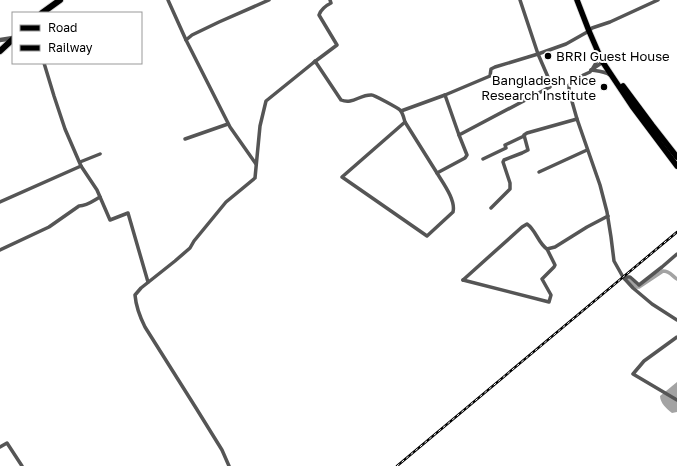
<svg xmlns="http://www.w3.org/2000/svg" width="677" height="466" viewBox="0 0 677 466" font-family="'Golos Text',sans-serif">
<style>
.water{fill:#a3a3a3}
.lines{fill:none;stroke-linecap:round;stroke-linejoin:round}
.canal{stroke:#a3a3a3;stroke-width:3.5}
.primary-casing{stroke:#dbdbdb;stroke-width:7}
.trunk-casing{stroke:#dbdbdb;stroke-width:8}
.minor{stroke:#555;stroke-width:3.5}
.tertiary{stroke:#555;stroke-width:4.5}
.primary{stroke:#000;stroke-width:5.5}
.trunk{stroke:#000;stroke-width:6}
.rail-casing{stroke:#000;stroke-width:2.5}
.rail{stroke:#fff;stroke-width:1;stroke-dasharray:3;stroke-linecap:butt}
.poi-dot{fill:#000;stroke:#fff;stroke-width:1.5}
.labels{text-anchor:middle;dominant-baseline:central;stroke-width:4;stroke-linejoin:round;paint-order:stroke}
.poi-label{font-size:13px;fill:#000;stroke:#fff;text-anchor:start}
</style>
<rect width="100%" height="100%" fill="#fff"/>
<path class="water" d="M677,382V412L672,413C667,409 660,403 660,396Z"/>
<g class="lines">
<path class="canal" d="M628,280L637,287H639L663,271C670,271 672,276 677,279"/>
<defs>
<g id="primary">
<polyline points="577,0 589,31 602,61 632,106 677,166"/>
<polyline points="623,86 652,125 677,157"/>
</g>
<g id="trunk">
<polyline points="42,13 60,0"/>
<polyline points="0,51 13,39"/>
</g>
</defs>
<use href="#primary" class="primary-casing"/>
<use href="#trunk" class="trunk-casing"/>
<g class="minor">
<polyline points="168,0 186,40"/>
<path d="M315,61L341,100C353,105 360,94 372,95C374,95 398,108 400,110C403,113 404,119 405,122L342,177L427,236L453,212C456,200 443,183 437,173L465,158L467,155L459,135L550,87L551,84L538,54L520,0"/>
<polyline points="603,62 591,70 590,72 577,78 569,85 569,91 577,119 600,185 607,212 611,237 614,261 623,277 633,288 652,304 677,320"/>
<polyline points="593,68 596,63 597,53"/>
<path d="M591,70C598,71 604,71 610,75"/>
<polyline points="445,95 459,135"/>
<polyline points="401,111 445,95 490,76 491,69 495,67 538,54 566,44 589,31 592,28 610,22 658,0"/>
<polyline points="405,122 437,173"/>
<polyline points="185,139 228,124"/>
<polyline points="483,159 506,148 505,145 524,136"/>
<polyline points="80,162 100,154"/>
<polyline points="256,164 230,127 186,40 192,35 219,22 269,0"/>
<polyline points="81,166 97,190 110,220 128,213 148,282"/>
<polyline points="539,172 587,150"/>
<polyline points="0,202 81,166 65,129 54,96 44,63"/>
<polyline points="491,208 510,189 510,183 503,162 504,160 522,153 528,150 524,135 527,133 577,119"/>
<path d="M0,250L49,227L79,206C87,206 93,201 100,197"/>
<polyline points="625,279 627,277 630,277 638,284 639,285 662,267 677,254"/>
<path d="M463,280L522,227L527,224C536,230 538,243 547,249L555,247L587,227L608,216"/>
<polyline points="463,280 549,302 551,295 542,279 554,267 555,265 547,249"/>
<polyline points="677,337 644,361 633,374 677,400"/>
<polyline points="0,447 7,443 22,466"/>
<path d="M229,466L222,450L196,408L145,327C140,317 136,307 135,295L141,288L175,261L190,248L194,241L226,202L255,178L260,126L266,101L313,63L337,45L319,15C321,9 325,6 331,3L330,0"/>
</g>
<polyline class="tertiary" points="0,40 13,38"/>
<use href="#primary" class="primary"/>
<use href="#trunk" class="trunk"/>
<defs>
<polyline id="rail" points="397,466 677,232"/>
</defs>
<use href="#rail" class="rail-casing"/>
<use href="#rail" class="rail"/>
</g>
<g class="poi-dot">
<circle cx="548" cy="56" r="4"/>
<circle cx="604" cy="87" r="4"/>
</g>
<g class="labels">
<g class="poi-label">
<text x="556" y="56">BRRI Guest House</text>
<text x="596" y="80" text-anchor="end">Bangladesh Rice<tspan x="596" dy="15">Research Institute</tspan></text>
</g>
</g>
<rect x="12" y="12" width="130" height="52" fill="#ffffff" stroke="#999999"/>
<rect x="20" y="25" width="20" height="6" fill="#000000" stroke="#999999"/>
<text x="48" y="32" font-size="12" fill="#000000">Road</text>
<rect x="20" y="45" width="20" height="6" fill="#000000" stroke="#999999"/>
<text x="48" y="52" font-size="12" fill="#000000">Railway</text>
</svg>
